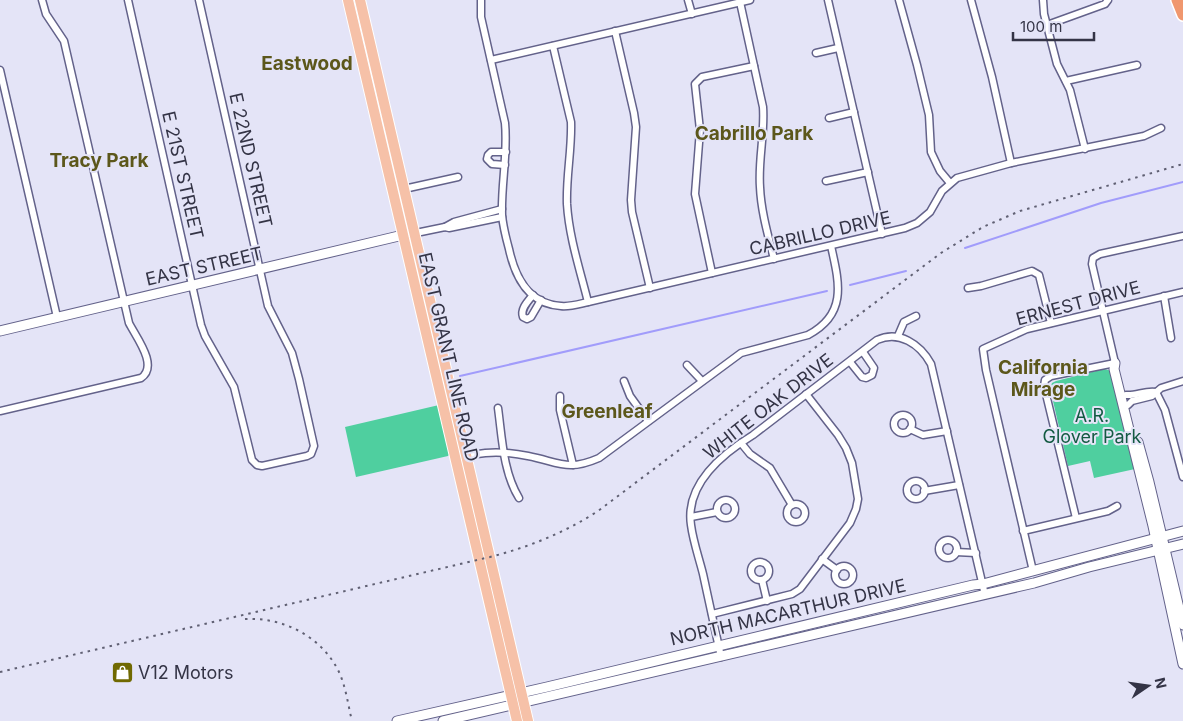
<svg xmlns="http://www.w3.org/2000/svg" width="1183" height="721" viewBox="0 0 1183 721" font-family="Inter,sans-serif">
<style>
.green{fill:#4fcf9f}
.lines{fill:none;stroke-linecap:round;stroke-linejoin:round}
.stream{stroke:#a19cfb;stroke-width:2}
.street-casing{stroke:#63628a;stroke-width:9}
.secondary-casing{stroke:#63628a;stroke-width:11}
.primary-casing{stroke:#fff;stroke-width:12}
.highway-casing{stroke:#fff;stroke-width:14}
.street{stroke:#fff;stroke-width:6}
.secondary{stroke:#fff;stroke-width:9}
.primary{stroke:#f6c1a8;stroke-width:10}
.highway{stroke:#f0976e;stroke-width:11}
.rail{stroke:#606073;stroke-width:2;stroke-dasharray:2.5 5;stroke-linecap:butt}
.labels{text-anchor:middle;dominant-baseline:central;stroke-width:4;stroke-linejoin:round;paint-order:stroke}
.street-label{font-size:18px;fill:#343446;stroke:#e4e4f7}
.park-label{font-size:18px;fill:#135a42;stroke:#e4e4f7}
.poi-label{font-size:18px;fill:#343446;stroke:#e4e4f7;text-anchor:start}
.neighbourhood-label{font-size:19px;font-weight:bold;fill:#5c571b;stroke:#e4e4f7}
</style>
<rect width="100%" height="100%" fill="#e4e4f7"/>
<g class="green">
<polygon points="1104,369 1112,371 1135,469 1094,478 1090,461 1068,466 1050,388 1052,383 1056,381"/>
<polygon points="439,405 450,454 448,456 356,477 345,427"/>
</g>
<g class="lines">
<g class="stream">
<polyline points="965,248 1101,203 1183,182"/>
<polyline points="850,285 906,271"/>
<polyline points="460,376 827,291"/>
</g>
<defs>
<g id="street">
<polyline points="128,0 201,325 205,336 234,387 252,460 257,465 262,466 307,456 311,454 314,446 299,379 292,353 268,306 199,0"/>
<path d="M481,0V17L505,123C508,154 501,184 502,215C503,226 506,238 509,249C515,277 528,304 561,306C570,307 579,304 588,302L905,228L917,223L930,212L942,191L957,178L1011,163L1144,136L1161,128"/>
<polyline points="688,0 692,14"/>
<polyline points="828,0 882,234"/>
<polyline points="899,0 917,65 929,115 931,152 940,171 950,183"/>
<polyline points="971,0 992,77 1011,163"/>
<polyline points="1043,0 1044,14 1057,64 1070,90 1085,149"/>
<path d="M740,2L763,107C765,134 758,160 760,187C761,211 768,235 774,259"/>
<polyline points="1047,25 1105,4 1108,0"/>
<polyline points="615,31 634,113 636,127 631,200 632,212 650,288"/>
<path d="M553,46L571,122C572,149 566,176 567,204C569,237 580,270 588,302"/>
<polyline points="816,53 838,48"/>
<polyline points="491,60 750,0"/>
<polyline points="0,70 57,317"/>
<polyline points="1066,81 1137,65"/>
<polyline points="829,118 854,112"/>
<polyline points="505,165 492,164 487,159 488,155 491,152 506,152"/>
<polyline points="826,181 868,172"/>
<polyline points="404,189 458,177"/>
<polyline points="445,227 454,222 502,209"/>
<polyline points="411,234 445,227 449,228 502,217"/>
<polyline points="712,273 695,194 700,130 695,84 702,77 754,66"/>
<polyline points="968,288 981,286 1032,271 1039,275 1051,323"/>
<path d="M533,295C528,301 520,309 523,317L527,319L531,317L541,300"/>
<polyline points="1164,296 1171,338"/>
<polyline points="898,336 904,322 916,316"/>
<polyline points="850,362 862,377 866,378 872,375 874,368 863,352"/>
<polyline points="687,365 702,381"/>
<polyline points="624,381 630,396 648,421"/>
<polyline points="1156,392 1165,410 1183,477"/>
<path d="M1126,395C1136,396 1146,390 1156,392"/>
<polyline points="560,396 560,410 573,465"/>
<polyline points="1128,405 1132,401 1152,396 1161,388 1183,381"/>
<path d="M498,408C502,437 503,472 519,498"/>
<path d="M0,411L141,378C159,366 136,337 129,323L64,41L46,14L42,0"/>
<circle cx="903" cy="424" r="9"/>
<polyline points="910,429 923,435 947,431"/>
<polyline points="741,443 750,454 770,468 792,505"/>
<path d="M456,460C480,450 504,451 528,456C559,462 567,472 599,458L741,353L808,335C848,314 839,282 831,246"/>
<circle cx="916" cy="490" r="9"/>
<polyline points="924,491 959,485"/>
<circle cx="726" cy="509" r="9"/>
<circle cx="796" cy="513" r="9"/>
<polyline points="691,517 717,512"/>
<polyline points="1076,518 1044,386 1045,380 1051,376 1115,363 1092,264 1093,258 1100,254 1183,236"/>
<polyline points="1023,531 1108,511 1117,506"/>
<circle cx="948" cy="549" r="9"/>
<polyline points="956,552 976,553"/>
<polyline points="822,559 837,570"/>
<circle cx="760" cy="571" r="9"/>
<circle cx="844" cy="575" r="9"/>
<polyline points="1033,571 986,370 983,349 1027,329 1183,292"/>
<polyline points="762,580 767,601"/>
<polyline points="712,614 792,594 800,589 850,523 856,509 858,499 852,463 846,448 838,435 806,394"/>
<path d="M721,657C715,629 709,601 703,574C699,558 693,541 691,525C685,484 722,454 753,435L877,340C899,330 920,344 931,364L985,595"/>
</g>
<g id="secondary">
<polyline points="0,331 403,235"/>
<polyline points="1115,363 1114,369 1153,526 1183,664"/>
<polyline points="1138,442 1149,482 1183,625"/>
<polyline points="397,721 547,687 973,585 983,584 1183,531"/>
<polyline points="443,721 1034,583 1089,567 1183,544"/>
</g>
<g id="primary">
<polyline points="348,0 517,721"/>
<polyline points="360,0 528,721"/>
</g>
<polyline id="highway" points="1177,0 1183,15"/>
</defs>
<use href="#street" class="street-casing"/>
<use href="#secondary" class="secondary-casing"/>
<use href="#primary" class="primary-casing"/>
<use href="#highway" class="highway-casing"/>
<use href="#street" class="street"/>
<use href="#secondary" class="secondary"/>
<use href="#primary" class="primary"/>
<use href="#highway" class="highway"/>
<g class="rail">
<path d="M245,619C284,617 322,637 339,672C346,687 348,705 352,721"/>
<path d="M0,672L490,557C529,547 564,533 598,511L941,253L983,227L1020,211L1183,164"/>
</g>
</g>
<defs>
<symbol id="shop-square" viewBox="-11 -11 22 22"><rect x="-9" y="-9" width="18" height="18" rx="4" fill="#706901" stroke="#e4e4f7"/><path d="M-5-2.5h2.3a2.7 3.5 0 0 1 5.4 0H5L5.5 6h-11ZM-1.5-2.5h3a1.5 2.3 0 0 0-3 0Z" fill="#fff"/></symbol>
</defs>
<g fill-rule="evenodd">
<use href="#shop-square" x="110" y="660" width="25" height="25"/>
</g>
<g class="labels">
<g class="street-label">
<text transform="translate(251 160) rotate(77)">E 22ND STREET</text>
<text transform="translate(183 175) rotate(77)">E 21ST STREET</text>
<text transform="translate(820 233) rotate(-13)">CABRILLO DRIVE</text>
<text transform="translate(204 266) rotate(-13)">EAST STREET</text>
<text transform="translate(1078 303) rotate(-15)">ERNEST DRIVE</text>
<text transform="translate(449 357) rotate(77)">EAST GRANT LINE ROAD</text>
<text transform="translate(768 406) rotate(-38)">WHITE OAK DRIVE</text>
<text transform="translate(788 612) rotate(-13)">NORTH MACARTHUR DRIVE</text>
</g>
<g class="park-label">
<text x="1092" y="415">A.R.<tspan x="1092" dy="21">Glover Park</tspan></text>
</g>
<g class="poi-label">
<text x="138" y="672">V12 Motors</text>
</g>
<g class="neighbourhood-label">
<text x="307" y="63">Eastwood</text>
<text x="754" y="133">Cabrillo Park</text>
<text x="99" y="160">Tracy Park</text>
<text x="1043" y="367">California<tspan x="1043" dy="22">Mirage</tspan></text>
<text x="607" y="411">Greenleaf</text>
</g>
</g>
<g transform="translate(1148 686) rotate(77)" stroke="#e4e4f7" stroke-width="4" paint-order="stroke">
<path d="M0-4L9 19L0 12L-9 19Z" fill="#343446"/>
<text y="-8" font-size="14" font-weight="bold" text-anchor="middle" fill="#343446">N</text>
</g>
<path d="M1013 32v8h81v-8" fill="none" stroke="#343446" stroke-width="2.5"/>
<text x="1020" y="32" font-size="15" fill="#343446" stroke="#e4e4f7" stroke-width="4" paint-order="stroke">100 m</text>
</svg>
